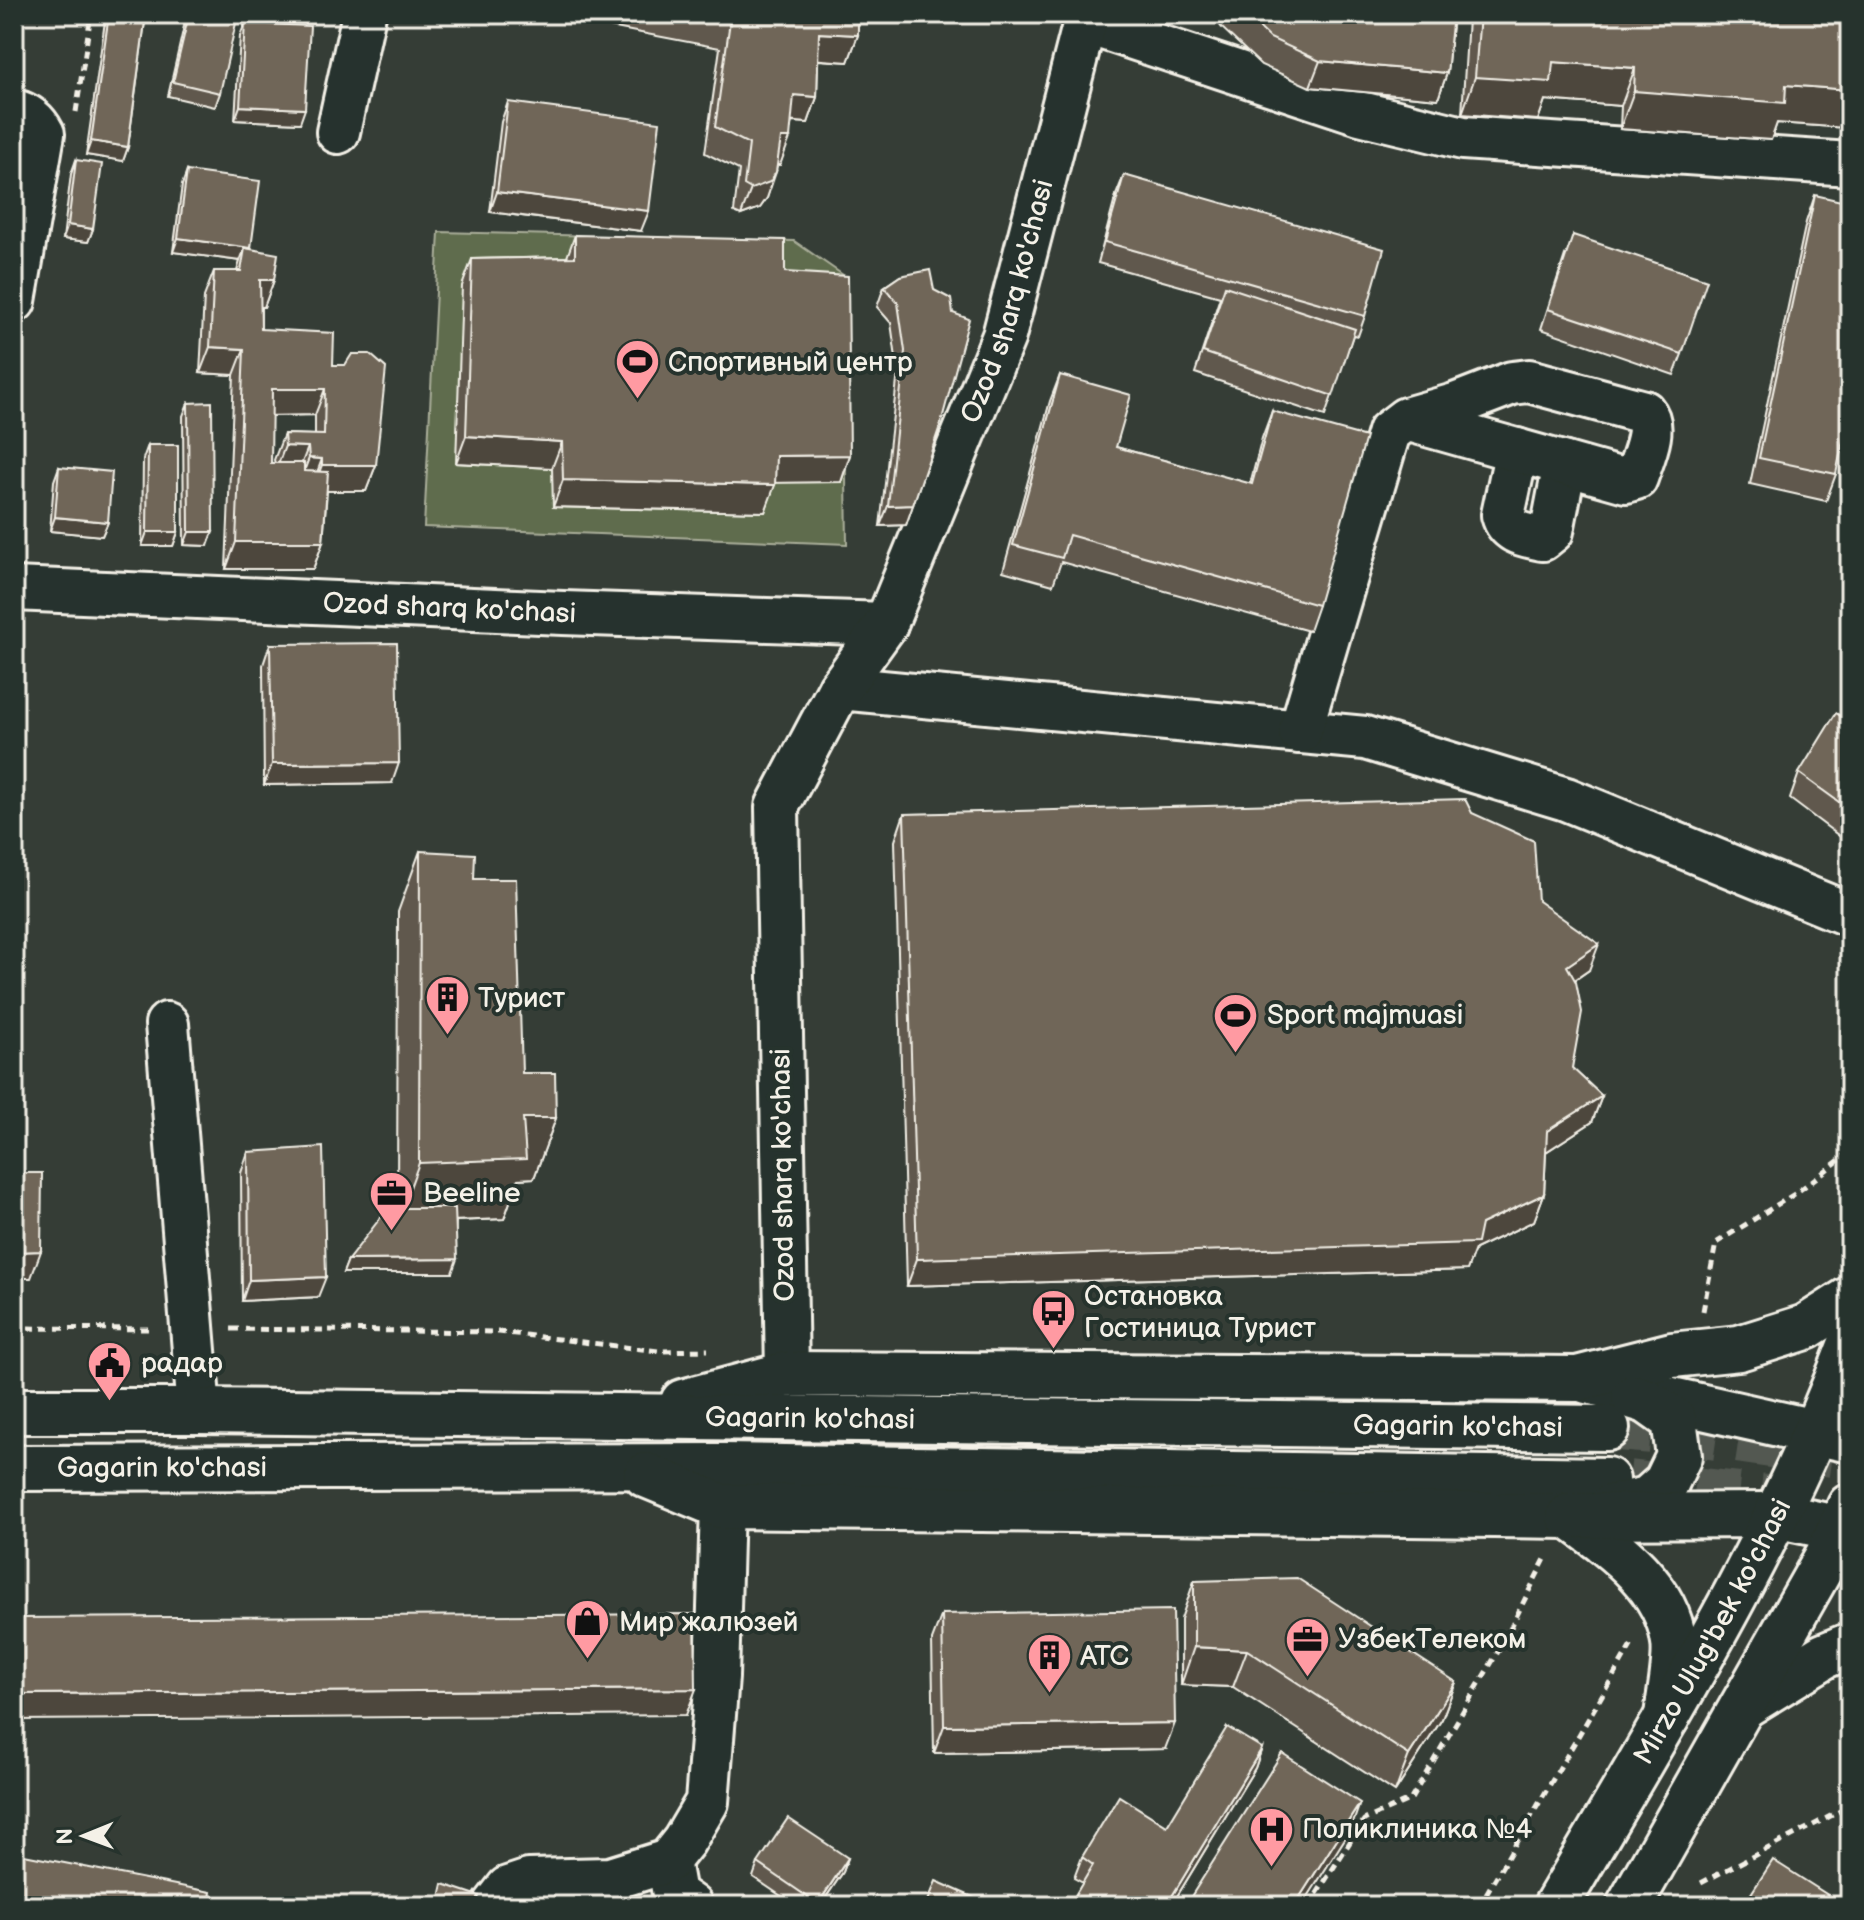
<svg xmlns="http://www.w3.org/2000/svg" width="1864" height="1920" viewBox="0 0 1864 1920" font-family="'Balsamiq Sans',sans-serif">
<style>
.green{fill:#5f6c4d;stroke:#aaae9a;stroke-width:2}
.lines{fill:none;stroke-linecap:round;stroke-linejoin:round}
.major-tunnel{stroke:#525851;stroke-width:44;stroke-dasharray:44 22;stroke-linecap:butt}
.minor-casing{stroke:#f4f1e8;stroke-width:48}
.major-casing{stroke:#f4f1e8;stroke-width:50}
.path{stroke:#f4f1e8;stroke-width:5;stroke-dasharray:8 6;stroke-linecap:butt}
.minor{stroke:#26332d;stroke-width:42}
.major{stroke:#26332d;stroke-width:44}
.wall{fill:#60584d;stroke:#f4f1e8;stroke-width:2;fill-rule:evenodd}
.shaded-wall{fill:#4e473e;stroke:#f4f1e8;stroke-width:2}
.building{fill:#706659;stroke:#f4f1e8;stroke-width:2}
.labels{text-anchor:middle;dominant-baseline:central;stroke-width:8;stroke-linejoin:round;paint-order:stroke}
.street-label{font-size:28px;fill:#f4f1e8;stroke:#26332d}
.poi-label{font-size:28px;fill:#f4f1e8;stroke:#26332d;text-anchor:start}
</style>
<rect width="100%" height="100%" fill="#353d36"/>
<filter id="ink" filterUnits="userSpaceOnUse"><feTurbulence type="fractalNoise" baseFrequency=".0125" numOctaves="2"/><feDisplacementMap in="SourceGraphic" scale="16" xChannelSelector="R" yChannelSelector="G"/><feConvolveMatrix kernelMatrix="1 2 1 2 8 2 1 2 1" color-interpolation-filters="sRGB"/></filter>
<g filter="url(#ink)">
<polygon class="green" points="439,232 794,241 843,275 847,544 424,527"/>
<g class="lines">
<g class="major-tunnel">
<polyline points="1607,1428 1710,1437 1832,1455"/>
<polyline points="1629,1482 1804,1501"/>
</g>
<defs>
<g id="minor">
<polyline points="1085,22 1360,113 1463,138 1850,164"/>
<path d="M14,111C28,114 37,122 43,134L14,301"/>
<polyline points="338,132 364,14"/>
<path d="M1517,450L1503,515C1508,534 1525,535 1542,539L1552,531L1565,464"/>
<path id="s1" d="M14,589L563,613L886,624"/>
<polyline points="840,688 1365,738 1566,799 1850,915"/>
<path d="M1300,732L1389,432L1406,419L1455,405L1512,383L1529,381L1644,412C1658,428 1642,459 1636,478L1626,481L1406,419"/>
<polyline points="167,1024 199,1411"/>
<path id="s2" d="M787,1374L777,807L840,688L886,624L1004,336L1087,14"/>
<polyline points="668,1861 674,1894 691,1906"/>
<polyline points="494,1906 508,1888 529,1881 610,1879 668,1861 684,1841 707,1802 717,1677 723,1470"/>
</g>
<g id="major">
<polyline points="1587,1381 1850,1440"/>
<polyline points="683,1402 787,1374 1577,1379 1672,1355 1739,1348 1806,1327 1850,1299"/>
<path id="s3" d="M14,1411H199L1607,1428"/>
<path id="s4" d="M14,1468L723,1466L1607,1480"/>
<path d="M646,1475L721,1506L1569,1516C1613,1548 1666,1584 1674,1642C1677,1662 1669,1695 1667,1717"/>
<polyline points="1610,1507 1648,1499 1666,1483 1679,1456 1674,1420 1647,1401 1634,1397"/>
<polyline points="1569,1516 1775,1515 1850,1531"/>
<polyline points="1745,1705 1824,1656 1850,1645"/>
<path id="s5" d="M1556,1906C1662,1725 1776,1543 1850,1346"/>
<polyline points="1629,1906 1828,1555 1850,1506"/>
</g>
</defs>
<use href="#minor" class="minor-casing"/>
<use href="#major" class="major-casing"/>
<g class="path">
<polyline points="76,112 91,14"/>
<polyline points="1703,1311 1716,1243 1796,1193 1850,1152"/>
<polyline points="14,1328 153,1329"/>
<polyline points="231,1329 499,1332 658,1351 708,1350"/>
<polyline points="1701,1883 1850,1806"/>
<polyline points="1309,1906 1364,1820 1411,1799 1502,1645 1546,1557"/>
<polyline points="1479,1906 1632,1644"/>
</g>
<use href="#minor" class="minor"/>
<use href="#major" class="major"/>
</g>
<g class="wall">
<polygon points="106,14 146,14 128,147 123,161 86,155"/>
<polygon points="188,14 220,93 215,107 168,96 184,26"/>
<polygon points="597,14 858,14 858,35 848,62 818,60 817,97 808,123 792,122 780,165 777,165 767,198 760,208 741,215 734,212 739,170 705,153 720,48 594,24"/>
<polygon points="1214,14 1453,14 1447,73 1438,99 1310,87 1261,65 1221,27"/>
<polygon points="1470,14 1850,14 1850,149 1844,148 1846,128 1777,123 1771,140 1620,129 1621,106 1545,100 1538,120 1462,114 1468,19"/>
<polygon points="245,23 300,123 235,120 240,36"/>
<polygon points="508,102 641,231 490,212 501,122"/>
<polygon points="76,160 93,229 88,242 63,239 71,174"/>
<path d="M187,171L251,249L274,280L264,307H261V329L333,365L376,465L366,491H327L323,542L313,569H226L234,375L200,373L204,297L214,271H237L240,261L173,252L182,185ZM315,415V435L284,434L274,460L275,463H271V416Z"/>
<polygon points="1124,175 1365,316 1358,336 1353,335 1325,416 1195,373 1220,297 1098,263 1116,195"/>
<polygon points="1815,195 1836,474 1826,501 1750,484 1806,222"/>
<polygon points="575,235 785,272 850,455 841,482 775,482 765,512 553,507 552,468 456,463 462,286 472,259 567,257"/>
<polygon points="1565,255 1682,354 1674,375 1541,329"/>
<polygon points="900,276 941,423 906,525 880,526 898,372 891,323 877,307 884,287"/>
<polygon points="1060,375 1116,447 1250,484 1262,438 1272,411 1318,605 1309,631 1061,562 1053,585 1003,571 1050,401"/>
<polygon points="188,403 208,546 184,545 183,416"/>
<polygon points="148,445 178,532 173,546 142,546 143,459"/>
<polygon points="59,467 108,522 102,536 50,531 54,481"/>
<polygon points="270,644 392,783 264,785 263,665"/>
<polygon points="1850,722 1850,841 1842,838 1790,799 1799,773"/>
<polygon points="1472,813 1589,970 1575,980 1572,1068 1602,1096 1592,1122 1546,1152 1544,1194 1534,1221 1475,1249 1467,1270 907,1286 895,841 904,814"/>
<polygon points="420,851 474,879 522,1073 556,1118 534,1178 518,1179 504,1219 456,1221 452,1273 343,1273 348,1260 397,1208 398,912"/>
<polygon points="248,1152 318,1297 242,1301 241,1173"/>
<polygon points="1194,1581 1456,1682 1442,1719 1395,1792 1233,1687 1181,1685 1181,1619"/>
<polygon points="942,1614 1165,1749 934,1753 932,1640"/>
<polygon points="1262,1748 1255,1768 1171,1906 1069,1906 1083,1883 1074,1878 1082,1857 1167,1826"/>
<polygon points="848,1858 843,1872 820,1906 796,1906 753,1877 758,1863"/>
</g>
<g class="shaded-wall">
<polygon points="819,33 858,35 848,62 809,59"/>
<polygon points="1320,61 1447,73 1438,99 1310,87"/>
<polygon points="1553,62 1635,68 1621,106 1545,100 1538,120 1462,114 1475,77"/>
<polygon points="1786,85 1850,90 1850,117 1846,128 1777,123 1771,140 1620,129 1634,91"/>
<polygon points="794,95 817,97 808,123 785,121"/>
<polygon points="240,106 305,109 300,123 235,120"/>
<polygon points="1850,133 1850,149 1844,148"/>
<polygon points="781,138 790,138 780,165 771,165"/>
<polygon points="91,141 128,147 123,161 86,155"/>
<polygon points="776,172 767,198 760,208 741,215 751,189"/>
<polygon points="497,192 649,211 641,231 490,212"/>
<polygon points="68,225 93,229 88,242 63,239"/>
<polygon points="178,238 251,248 245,248 240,261 173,252"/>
<polygon points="260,280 274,280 264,307 251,307"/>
<polygon points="210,347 244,349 234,375 200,373"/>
<polygon points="272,389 325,389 315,415 262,416"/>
<polygon points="466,436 562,442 552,468 456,463"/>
<polygon points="285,446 308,447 298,473 275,473"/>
<polygon points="850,455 841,482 767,483 776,456"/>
<polygon points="309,458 322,459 312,486 299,485"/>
<polygon points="322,465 376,465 366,491 312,491"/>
<polygon points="563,480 775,485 765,512 553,507"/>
<polygon points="913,505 906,525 880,526 888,506"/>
<polygon points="55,517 108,522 102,536 50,531"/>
<polygon points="147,532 178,532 173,546 142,546"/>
<polygon points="189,532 213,532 208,546 184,545"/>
<polygon points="236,542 323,542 313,569 226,569"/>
<polygon points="399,763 392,783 264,785 272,764"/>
<polygon points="1599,944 1589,970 1557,992 1567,966"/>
<polygon points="1602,1096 1592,1122 1538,1157 1547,1131"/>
<polygon points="523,1118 556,1118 534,1178 518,1179 504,1219 397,1223 419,1163"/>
<polygon points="1544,1194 1534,1221 1475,1249 1467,1270 907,1286 917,1259 1481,1224"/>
<polygon points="41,1251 31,1278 14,1278 14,1252"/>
<polygon points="457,1259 452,1273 343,1273 348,1260"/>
<polygon points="326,1277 318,1297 242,1301 249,1280"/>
<polygon points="1194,1647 1247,1650 1233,1687 1181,1685"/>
<polygon points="1456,1682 1442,1719 1395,1792 1409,1755"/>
<polygon points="696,1689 686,1715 14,1720 14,1694"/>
<polygon points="1175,1723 1165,1749 934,1753 944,1726"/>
<polygon points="1262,1748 1255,1768 1171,1906 1166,1906"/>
<polygon points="1360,1803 1351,1829 1302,1906 1294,1906"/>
<polygon points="848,1858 843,1872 820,1906 817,1906"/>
</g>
<g class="building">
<polygon points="109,14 146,14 128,147 91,141"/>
<polygon points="189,14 199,14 236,23 220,93 173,82"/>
<polygon points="691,14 858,14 858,35 819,33 817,97 794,95 790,138 781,138 776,172 770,182 751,189 744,185 749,144 715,127 730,21"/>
<polygon points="1245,14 1453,14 1447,73 1320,61 1270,38"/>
<polygon points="1480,14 1850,14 1850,90 1786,85 1785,103 1634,91 1635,68 1553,62 1551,82 1475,77"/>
<polygon points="245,23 310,26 305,109 240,106"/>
<polygon points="508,102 660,122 649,211 497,192"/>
<polygon points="76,160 102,164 93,229 68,225"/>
<polygon points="187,171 260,181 251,248 178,238"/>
<polygon points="1124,175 1384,249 1365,316 1105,242"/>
<polygon points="1815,195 1850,203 1850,408 1836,474 1759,458"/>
<polygon points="575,235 785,240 785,272 848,276 850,455 776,456 775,485 563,480 562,442 466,436 472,259 575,257"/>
<polygon points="1573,235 1707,280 1682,354 1548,309"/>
<polygon points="245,248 278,254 274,280 260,280 261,329 334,333 333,365 345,365 352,354 370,354 386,368 376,465 322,465 322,459 309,458 308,447 285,446 284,434 324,435 325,389 272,389 271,463 304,463 304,471 328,472 323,542 236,542 244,349 210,347 214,271 241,271"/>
<polygon points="930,270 934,290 951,299 953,313 969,319 941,423 913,505 888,506 905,351 898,303 884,287 900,276"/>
<polygon points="1225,286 1355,329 1333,396 1203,352"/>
<polygon points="1060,375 1131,395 1116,447 1252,484 1272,411 1366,437 1318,605 1069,535 1062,558 1013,545"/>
<polygon points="212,402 213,532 189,532 188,403"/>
<polygon points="148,445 178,445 178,532 147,532"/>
<polygon points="59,467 112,472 108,522 55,517"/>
<polygon points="397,643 399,763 272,764 270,644"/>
<polygon points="1836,713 1850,722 1850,810 1799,773"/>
<polygon points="1465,799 1472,813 1534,841 1538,901 1599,944 1567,966 1576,982 1582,1012 1572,1068 1602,1096 1547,1131 1544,1194 1481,1224 1477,1243 917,1259 904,814"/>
<polygon points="420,851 475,854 474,879 516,879 522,1073 555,1073 556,1118 523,1118 526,1159 419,1163"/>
<polygon points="14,929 18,929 14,952"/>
<polygon points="323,1147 326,1277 249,1280 248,1152"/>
<polygon points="14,1173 42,1173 41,1251 14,1252"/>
<polygon points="388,1208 455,1208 457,1259 348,1260"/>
<polygon points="1297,1578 1456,1682 1409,1755 1247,1650 1194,1647 1194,1581"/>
<polygon points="1173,1610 1175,1723 944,1726 942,1614"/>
<polygon points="695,1614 696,1689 14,1694 14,1618"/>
<polygon points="1227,1727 1262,1748 1166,1906 1073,1906 1070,1904 1093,1865 1082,1857 1119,1796 1167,1826"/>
<polygon points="1282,1753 1360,1803 1294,1906 1185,1906"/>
<polygon points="788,1818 848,1858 818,1904 758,1863"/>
<polygon points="14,1853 211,1892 209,1906 14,1906"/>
<polygon points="1773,1860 1845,1906 1743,1906"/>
<polygon points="936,1881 993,1906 926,1906"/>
<polygon points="443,1884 479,1896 476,1906 438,1906"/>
</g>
</g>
<defs>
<symbol id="stadium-pin" viewBox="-11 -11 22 30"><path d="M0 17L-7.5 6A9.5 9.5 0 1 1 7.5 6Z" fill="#ff9aa2" stroke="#26332d"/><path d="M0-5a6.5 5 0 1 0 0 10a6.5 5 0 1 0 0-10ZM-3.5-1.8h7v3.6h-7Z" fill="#111"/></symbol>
<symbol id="building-pin" viewBox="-11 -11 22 30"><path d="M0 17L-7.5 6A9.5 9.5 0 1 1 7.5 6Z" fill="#ff9aa2" stroke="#26332d"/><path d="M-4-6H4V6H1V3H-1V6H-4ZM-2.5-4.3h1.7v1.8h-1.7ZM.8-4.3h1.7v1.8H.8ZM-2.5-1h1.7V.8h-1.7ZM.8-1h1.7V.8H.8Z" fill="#111"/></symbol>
<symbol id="office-pin" viewBox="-11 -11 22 30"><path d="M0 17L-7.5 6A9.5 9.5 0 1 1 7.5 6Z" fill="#ff9aa2" stroke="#26332d"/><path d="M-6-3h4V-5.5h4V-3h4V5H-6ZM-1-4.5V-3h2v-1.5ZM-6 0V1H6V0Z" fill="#111"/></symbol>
<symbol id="bus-pin" viewBox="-11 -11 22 30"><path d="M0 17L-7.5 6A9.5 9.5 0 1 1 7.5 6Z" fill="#ff9aa2" stroke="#26332d"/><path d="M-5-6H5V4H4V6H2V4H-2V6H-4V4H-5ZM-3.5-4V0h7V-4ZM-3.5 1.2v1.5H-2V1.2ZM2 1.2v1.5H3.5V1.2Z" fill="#111"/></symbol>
<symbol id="civic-pin" viewBox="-11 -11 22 30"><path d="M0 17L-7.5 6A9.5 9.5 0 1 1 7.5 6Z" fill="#ff9aa2" stroke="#26332d"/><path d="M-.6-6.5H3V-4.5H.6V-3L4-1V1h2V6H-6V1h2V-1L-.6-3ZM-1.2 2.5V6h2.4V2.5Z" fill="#111"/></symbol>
<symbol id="shop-pin" viewBox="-11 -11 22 30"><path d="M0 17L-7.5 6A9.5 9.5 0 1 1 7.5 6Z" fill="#ff9aa2" stroke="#26332d"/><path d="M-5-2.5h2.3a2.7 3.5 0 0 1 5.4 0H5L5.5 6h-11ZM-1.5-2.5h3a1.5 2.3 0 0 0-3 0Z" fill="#111"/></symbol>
<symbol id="hospital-pin" viewBox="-11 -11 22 30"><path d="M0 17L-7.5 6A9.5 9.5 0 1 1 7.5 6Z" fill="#ff9aa2" stroke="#26332d"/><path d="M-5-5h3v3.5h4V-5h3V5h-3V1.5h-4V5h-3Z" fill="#111"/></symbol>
</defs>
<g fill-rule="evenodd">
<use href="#stadium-pin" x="612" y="336" width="51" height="69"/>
<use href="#building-pin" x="422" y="972" width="51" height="69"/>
<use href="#stadium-pin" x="1210" y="990" width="51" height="69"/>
<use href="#office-pin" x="366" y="1168" width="51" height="69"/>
<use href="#bus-pin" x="1028" y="1286" width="51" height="69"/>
<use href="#civic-pin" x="84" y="1338" width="51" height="69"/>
<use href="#shop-pin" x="562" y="1596" width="51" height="69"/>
<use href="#office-pin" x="1282" y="1614" width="51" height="69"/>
<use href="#building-pin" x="1024" y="1630" width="51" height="69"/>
<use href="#hospital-pin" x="1246" y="1804" width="51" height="69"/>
</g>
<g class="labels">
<g class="street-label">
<text stroke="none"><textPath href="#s2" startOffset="1126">Ozod sharq ko'chasi</textPath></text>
<text stroke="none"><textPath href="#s1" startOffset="436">Ozod sharq ko'chasi</textPath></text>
<text transform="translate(783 1175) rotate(-91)">Ozod sharq ko'chasi</text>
<text stroke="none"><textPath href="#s3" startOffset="796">Gagarin ko'chasi</textPath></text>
<text stroke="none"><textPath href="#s3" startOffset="1444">Gagarin ko'chasi</textPath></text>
<text stroke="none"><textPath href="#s4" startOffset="148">Gagarin ko'chasi</textPath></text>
<text stroke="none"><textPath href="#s5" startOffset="316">Mirzo Ulug'bek ko'chasi</textPath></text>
</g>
<g class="poi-label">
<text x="668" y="362">Спортивный центр</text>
<text x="478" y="998">Турист</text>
<text x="1267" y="1015">Sport majmuasi</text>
<text x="423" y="1193">Beeline</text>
<text x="1084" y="1296">Остановка<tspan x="1084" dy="32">Гостиница Турист</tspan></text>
<text x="141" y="1363">радар</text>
<text x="619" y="1622">Мир жалюзей</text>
<text x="1338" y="1639">УзбекТелеком</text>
<text x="1080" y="1656">ATC</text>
<text x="1302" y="1829">Поликлиника №4</text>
</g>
</g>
<rect width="1864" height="1920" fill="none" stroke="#26332d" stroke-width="48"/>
<rect x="24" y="24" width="1816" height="1872" fill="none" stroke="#f4f1e8" stroke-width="3" filter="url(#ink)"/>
<g transform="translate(84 1836) rotate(269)" stroke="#26332d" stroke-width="6" paint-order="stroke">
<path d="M0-6L14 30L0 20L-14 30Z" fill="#f4f1e8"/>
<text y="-12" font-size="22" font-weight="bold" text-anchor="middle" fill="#f4f1e8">N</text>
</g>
</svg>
